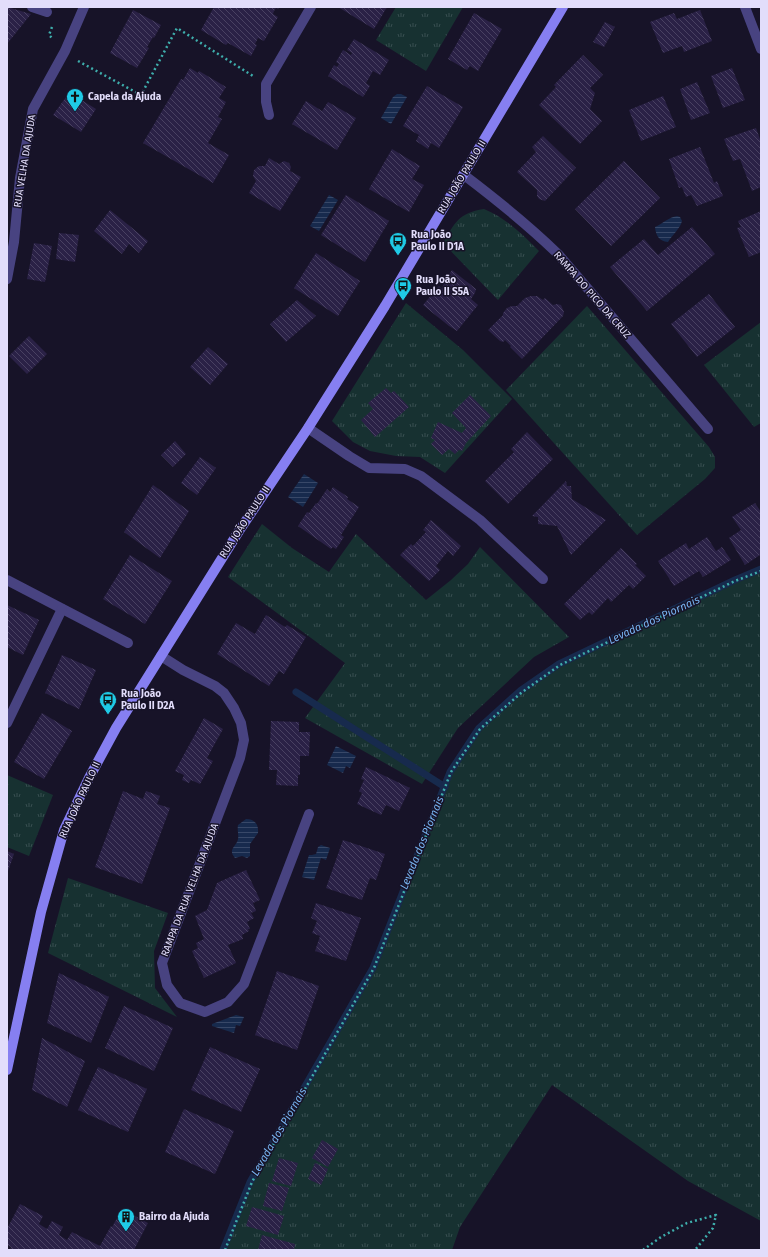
<svg xmlns="http://www.w3.org/2000/svg" width="768" height="1257" viewBox="0 0 768 1257" font-family="'Fira Sans',sans-serif">
<style>
.grass{fill:url(#grass-tufts)}
.water{fill:url(#water-rules)}
.lines{fill:none;stroke-linecap:round;stroke-linejoin:round}
.stream{stroke:#172a4d;stroke-width:7}
.building{fill:url(#building-back-hatch)}
.path{stroke:#3eaeac;stroke-width:2.5;stroke-dasharray:2 3;stroke-linecap:butt}
.lane{stroke:#484381;stroke-width:10}
.street{stroke:#484381;stroke-width:10}
.secondary{stroke:#867ff1;stroke-width:10}
.labels{text-anchor:middle;dominant-baseline:central;stroke-width:3;stroke-linejoin:round;paint-order:stroke}
.poi-label{font-size:10px;font-weight:bold;fill:#e2ddfb;stroke:#171328;text-anchor:start}
.street-label{font-size:10px;fill:#e2ddfb;stroke:#171328}
.water-label{font-size:11px;font-style:italic;fill:#77b3f0;stroke:#171328}
</style>
<defs>
<pattern id="grass-tufts" width="24" height="20" patternUnits="userSpaceOnUse"><rect width="24" height="20" fill="#173131"/><path d="M3 7l-1-3M5 7V3M7 7l1-3M15 17l-1-3M17 17v-4M19 17l1-3" fill="none" stroke="#384e50"/></pattern>
<pattern id="water-rules" width="6" height="5" patternUnits="userSpaceOnUse"><rect width="6" height="5" fill="#172a4d"/><path d="M0 2.5h6" fill="none" stroke="#384868"/></pattern>
<pattern id="building-back-hatch" width="6" height="6" patternUnits="userSpaceOnUse"><rect width="6" height="6" fill="#2a2146"/><path d="M-1 5l2 2M0 0l6 6M5-1l2 2" fill="none" stroke="#494162"/></pattern>
</defs>
<rect width="100%" height="100%" fill="#171328"/>
<g class="grass">
<polygon points="396,7 463,7 426,71 376,40"/>
<path d="M484,209C506,218 522,234 539,251L498,300L443,243C455,223 458,213 484,209Z"/>
<polygon points="406,303 463,350 512,399 445,473 420,457 396,456 370,451 353,442 332,421"/>
<polygon points="587,306 709,447 715,457 715,468 705,479 637,535 506,390"/>
<polygon points="761,322 761,423 754,427 704,365"/>
<polygon points="262,524 292,548 329,572 356,534 426,600 451,580 468,564 480,547 569,637 534,657 458,728 422,784 305,718 345,663 228,577"/>
<polygon points="761,571 761,1221 688,1181 552,1085 460,1227 452,1250 225,1250 252,1182 374,968 451,772 480,729 521,693 560,665 735,581"/>
<polygon points="7,775 53,795 29,856 7,847"/>
<polygon points="68,878 168,913 154,951 155,988 177,1017 48,953"/>
</g>
<g class="water">
<polygon points="397,94 401,94 407,97 391,124 381,118 393,97"/>
<polygon points="329,195 338,200 319,231 310,226"/>
<path d="M677,216L680,217L682,221C680,229 672,235 668,242C659,241 656,236 655,227C662,224 669,217 677,216Z"/>
<polygon points="304,474 318,483 303,507 288,497"/>
<polygon points="336,746 356,756 350,768 346,766 343,773 327,765"/>
<path d="M246,819C254,819 259,824 258,833L250,844V856L247,858L242,856L235,858C227,849 237,846 238,839C239,835 237,830 238,825Z"/>
<polygon points="321,845 330,848 326,860 321,858 314,880 302,877 309,855 312,855 316,854 318,847"/>
<polygon points="236,1015 244,1017 240,1026 236,1025 234,1033 212,1026 212,1024"/>
</g>
<g class="lines">
<g class="stream">
<polyline points="296,692 445,787"/>
<polyline points="223,1250 250,1182 373,968 450,772 479,728 520,691 559,664 735,580 761,569"/>
</g>
</g>
<g class="building">
<polygon points="7,7 31,14 7,44"/>
<polygon points="214,7 279,7 278,9 276,8 274,11 273,14 278,17 264,41 258,38 255,44 257,45 251,56 228,43 226,45 201,30"/>
<polygon points="338,7 387,7 374,29"/>
<polygon points="133,10 161,25 154,38 153,37 147,47 149,48 137,68 110,53"/>
<polygon points="700,10 712,41 684,52 682,46 663,53 650,22 674,13 677,19"/>
<polygon points="474,13 502,29 478,71 470,66 467,70 448,59"/>
<polygon points="605,22 615,27 604,47 593,42"/>
<polygon points="354,39 389,60 380,75 373,71 366,83 370,86 363,97 328,76 334,65 337,67 339,64 336,62 343,50 351,55 352,53 347,50"/>
<polygon points="583,55 603,75 590,88 595,93 590,109 602,121 580,144 539,105 556,87 554,85"/>
<polygon points="190,68 198,73 199,71 226,87 219,98 226,102 218,117 222,119 208,143 229,155 213,183 143,143 181,79 183,80"/>
<polygon points="732,68 745,100 723,108 711,76"/>
<polygon points="697,82 710,113 691,120 680,89"/>
<polygon points="427,86 463,107 439,148 431,143 428,149 416,141 419,135 403,126"/>
<polygon points="663,96 676,127 641,141 629,110"/>
<polygon points="66,97 77,104 80,99 96,109 81,132 53,115"/>
<polygon points="306,101 322,111 328,102 356,118 337,150 292,124"/>
<polygon points="756,128 761,142 761,187 752,191 740,159 733,161 724,139"/>
<polygon points="543,136 576,168 545,201 539,199 537,196 537,190 517,172 536,152 532,147"/>
<polygon points="700,147 714,183 717,181 723,196 697,206 691,195 686,197 682,187 679,188 669,159"/>
<polygon points="392,149 420,166 412,179 424,185 409,212 369,189"/>
<polygon points="269,158 279,164 284,161 289,163 291,167 290,171 301,177 280,211 249,193 256,181 253,176 254,170 259,166 265,166"/>
<polygon points="624,161 660,198 611,246 575,209"/>
<polygon points="346,195 389,221 365,262 321,235"/>
<polygon points="110,210 148,241 139,253 129,244 122,254 94,231"/>
<polygon points="761,211 761,252 749,257 737,228 741,227 738,221"/>
<polygon points="692,227 715,254 647,311 610,267 644,239 658,255"/>
<polygon points="59,233 79,235 75,262 56,259"/>
<polygon points="34,243 52,246 45,282 27,279"/>
<polygon points="316,253 360,281 338,316 294,288"/>
<polygon points="452,270 476,289 475,293 471,299 478,305 457,331 449,326 423,305 439,286 442,289 445,280"/>
<polygon points="709,294 735,327 697,357 671,324"/>
<polygon points="531,296 537,296 543,300 545,298 553,305 557,304 561,305 564,312 563,316 522,359 510,347 511,346 505,340 503,342 500,341 488,330 503,315 503,313 507,308 512,306 517,306 525,298"/>
<polygon points="297,300 316,316 286,342 270,324"/>
<polygon points="29,336 47,354 27,374 9,356"/>
<polygon points="208,347 228,364 210,385 190,367"/>
<polygon points="386,388 391,393 394,391 409,407 375,437 361,420 373,409 368,403"/>
<polygon points="470,395 491,416 466,443 462,451 459,450 455,454 449,449 442,455 431,444 435,440 431,438 438,422 462,433 466,428 452,413"/>
<polygon points="527,432 553,459 508,504 485,481 514,452 511,449"/>
<polygon points="175,441 186,454 173,467 161,455"/>
<polygon points="200,457 216,468 197,495 181,483"/>
<polygon points="566,481 567,486 571,486 572,499 606,520 571,555 557,526 538,524 538,517 532,516"/>
<polygon points="153,485 189,511 160,558 124,532"/>
<polygon points="333,487 348,497 347,499 359,507 341,535 344,537 336,549 333,547 331,549 298,526 307,512 309,513 316,503 317,504 327,489 330,492"/>
<polygon points="755,503 761,512 761,557 760,555 745,565 729,538 741,530 732,517"/>
<polygon points="431,520 461,546 453,556 448,551 436,566 440,570 429,581 400,555 411,544 413,546 426,532 423,530"/>
<polygon points="707,537 716,551 722,547 731,560 703,577 699,571 674,586 658,561 686,543 689,549"/>
<polygon points="621,548 637,564 635,565 646,576 633,589 629,585 611,602 608,598 592,615 589,612 580,620 564,604"/>
<polygon points="130,555 172,581 145,624 103,599"/>
<polygon points="7,605 39,620 23,655 7,647"/>
<polygon points="266,615 285,627 287,625 306,637 284,674 279,671 269,686 217,654 236,623 255,634"/>
<polygon points="62,655 96,670 79,709 45,693"/>
<polygon points="42,713 72,731 44,779 14,762"/>
<polygon points="204,718 223,729 207,758 213,761 200,784 191,780 189,783 182,780 184,775 175,771"/>
<polygon points="271,721 299,722 299,732 310,732 309,756 300,756 300,775 298,775 298,786 276,785 277,770 269,770"/>
<polygon points="366,767 410,788 399,811 386,805 381,815 357,804 362,793 359,791 364,780 361,779"/>
<polygon points="123,791 143,799 146,791 160,796 157,804 170,808 142,884 95,867"/>
<polygon points="343,840 385,854 376,880 370,878 362,900 326,888"/>
<polygon points="7,851 14,854 7,874"/>
<polygon points="246,870 260,900 253,903 256,911 251,913 254,918 247,922 250,929 248,929 249,931 242,935 243,939 228,945 236,963 204,978 192,951 198,948 196,943 204,939 195,916 207,910 217,883"/>
<polygon points="316,903 361,918 346,961 315,951 320,936 312,933 317,921 311,918"/>
<polygon points="277,971 319,986 297,1050 255,1035"/>
<polygon points="59,973 109,997 91,1043 47,1023"/>
<polygon points="124,1006 173,1028 154,1071 105,1048"/>
<polygon points="42,1038 85,1061 67,1107 32,1090"/>
<polygon points="210,1047 260,1069 241,1112 191,1090"/>
<polygon points="98,1067 147,1089 128,1132 78,1110"/>
<polygon points="184,1109 234,1131 215,1174 165,1152"/>
<polygon points="322,1140 338,1149 328,1167 312,1158"/>
<polygon points="279,1158 298,1163 291,1186 272,1181"/>
<polygon points="315,1163 328,1169 321,1185 308,1179"/>
<polygon points="269,1183 289,1188 282,1211 263,1206"/>
<polygon points="20,1204 43,1216 39,1224 47,1229 52,1221 63,1227 59,1235 67,1240 72,1232 100,1246 111,1226 112,1227 122,1209 148,1223 134,1250 10,1250 11,1247 7,1245 7,1229"/>
<polygon points="252,1207 284,1216 278,1235 246,1226"/>
<polygon points="262,1235 295,1244 294,1250 258,1250"/>
</g>
<g class="lines">
<g class="path">
<polyline points="52,27 49,35 53,39"/>
<polyline points="78,61 141,95 177,28 253,76"/>
<polyline points="225,1250 252,1182 374,968 451,772 480,729 521,693 560,665 735,581 761,571"/>
<polyline points="643,1250 661,1237 687,1223 716,1215 713,1228 695,1250"/>
</g>
<polyline class="lane" points="32,7 47,12"/>
<g class="street">
<polyline points="745,7 761,49"/>
<polyline points="269,115 266,102 266,84 311,7"/>
<path d="M464,175C497,200 528,225 558,254L708,429"/>
<polyline points="7,279 14,242 20,178 33,109 65,51 84,7"/>
<polyline points="308,428 349,456 369,468 405,469 421,476 480,520 543,579"/>
<polyline points="7,580 128,643"/>
<polyline points="161,656 183,670 215,686 224,693 234,708 241,723 244,740 240,758 162,963 167,985 180,1003 205,1012 228,1002 244,984 309,814"/>
<polyline points="7,723 62,609"/>
</g>
<polyline class="secondary" points="7,1070 41,912 64,830 89,778 116,728 239,531 308,428 385,306 563,7"/>
</g>
<defs>
<symbol id="church-pin" viewBox="-11 -11 22 30"><path d="M0 17L-7.5 6A9.5 9.5 0 1 1 7.5 6Z" fill="#1fcae6" stroke="#171328"/><path d="M-1.2-6h2.4v3.5h3.3v2.4h-3.3V6h-2.4V-.1h-3.3v-2.4h3.3Z" fill="#111"/></symbol>
<symbol id="bus-pin" viewBox="-11 -11 22 30"><path d="M0 17L-7.5 6A9.5 9.5 0 1 1 7.5 6Z" fill="#1fcae6" stroke="#171328"/><path d="M-5-6H5V4H4V6H2V4H-2V6H-4V4H-5ZM-3.5-4V0h7V-4ZM-3.5 1.2v1.5H-2V1.2ZM2 1.2v1.5H3.5V1.2Z" fill="#111"/></symbol>
<symbol id="building-pin" viewBox="-11 -11 22 30"><path d="M0 17L-7.5 6A9.5 9.5 0 1 1 7.5 6Z" fill="#1fcae6" stroke="#171328"/><path d="M-4-6H4V6H1V3H-1V6H-4ZM-2.5-4.3h1.7v1.8h-1.7ZM.8-4.3h1.7v1.8H.8ZM-2.5-1h1.7V.8h-1.7ZM.8-1h1.7V.8H.8Z" fill="#111"/></symbol>
</defs>
<g fill-rule="evenodd">
<use href="#church-pin" x="65" y="87" width="20" height="27"/>
<use href="#bus-pin" x="388" y="231" width="20" height="27"/>
<use href="#bus-pin" x="393" y="276" width="20" height="27"/>
<use href="#bus-pin" x="98" y="690" width="20" height="27"/>
<use href="#building-pin" x="116" y="1207" width="20" height="27"/>
</g>
<g class="labels">
<g class="poi-label">
<text x="88" y="97">Capela da Ajuda</text>
<text x="411" y="235">Rua João<tspan x="411" dy="12">Paulo II D1A</tspan></text>
<text x="416" y="280">Rua João<tspan x="416" dy="12">Paulo II S5A</tspan></text>
<text x="121" y="694">Rua João<tspan x="121" dy="12">Paulo II D2A</tspan></text>
<text x="139" y="1217">Bairro da Ajuda</text>
</g>
<g class="street-label">
<text transform="translate(25 161) rotate(-81)">RUA VELHA DA AJUDA</text>
<text transform="translate(462 177) rotate(-59)">RUA JOÃO PAULO II</text>
<text transform="translate(592 295) rotate(49)">RAMPA DO PICO DA CRUZ</text>
<text transform="translate(245 522) rotate(-57)">RUA JOÃO PAULO II</text>
<text transform="translate(80 800) rotate(-65)">RUA JOÃO PAULO II</text>
<text transform="translate(190 890) rotate(-69)">RAMPA DA RUA VELHA DA AJUDA</text>
</g>
<g class="water-label">
<text transform="translate(654 620) rotate(-25)">Levada dos Piornais</text>
<text transform="translate(422 843) rotate(-68)">Levada dos Piornais</text>
<text transform="translate(279 1132) rotate(-60)">Levada dos Piornais</text>
</g>
</g>
<rect width="768" height="1257" fill="none" stroke="#e2ddfb" stroke-width="16"/>
</svg>
